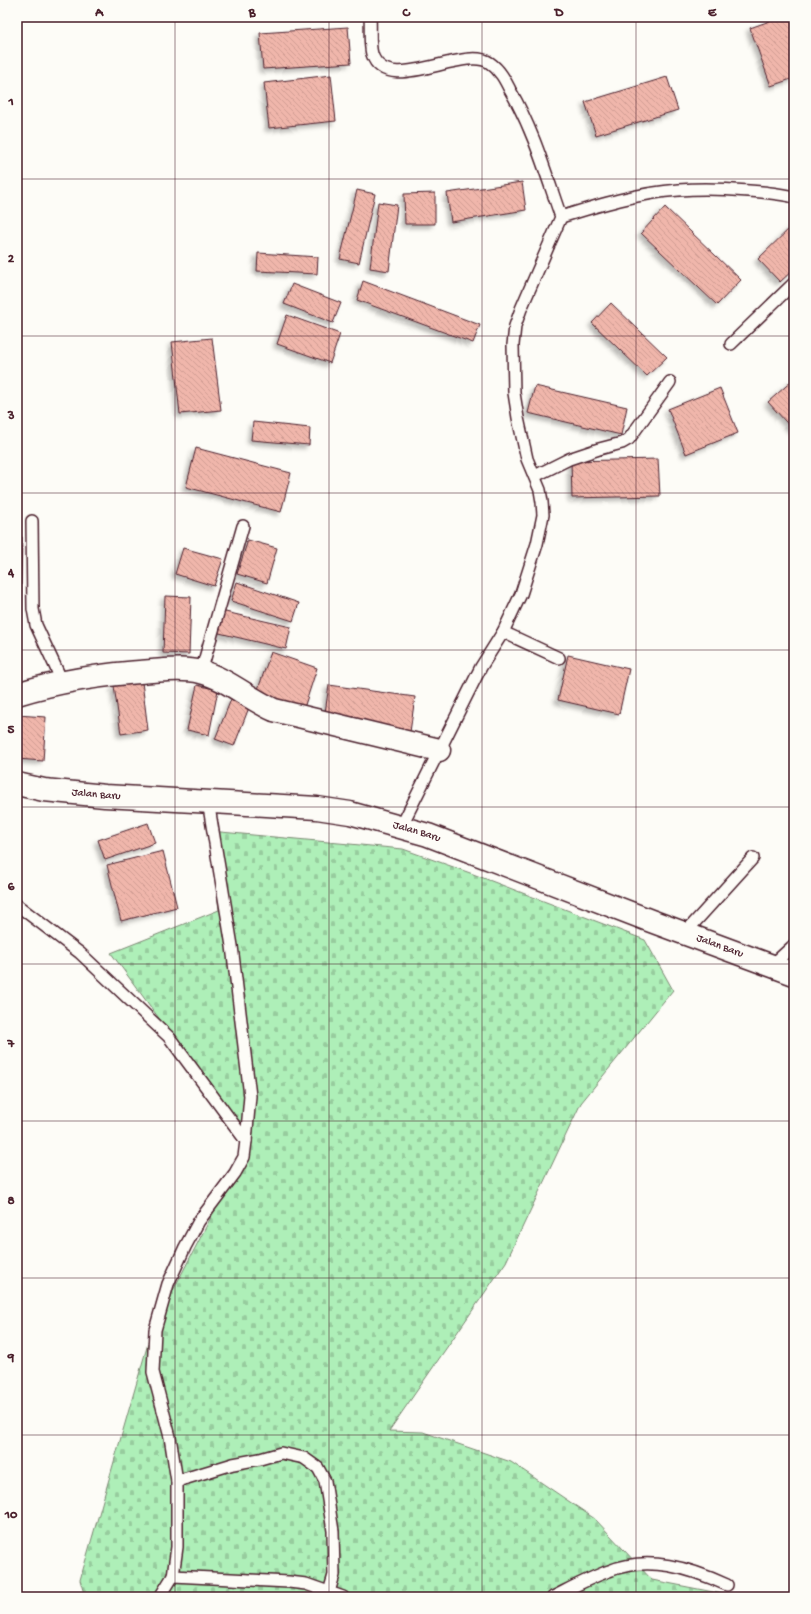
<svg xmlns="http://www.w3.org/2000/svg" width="811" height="1614" viewBox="0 0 811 1614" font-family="'Gochi Hand',sans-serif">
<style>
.cemetery{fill:url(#cemetery-stones);stroke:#7c8772}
.building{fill:url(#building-back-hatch);stroke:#4a1f2b;filter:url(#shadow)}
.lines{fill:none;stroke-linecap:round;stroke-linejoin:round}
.lane-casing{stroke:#4a1f2b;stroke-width:14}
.street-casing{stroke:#4a1f2b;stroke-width:25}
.lane{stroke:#fdfcf7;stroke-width:11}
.street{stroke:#fdfcf7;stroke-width:22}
.grid{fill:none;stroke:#4a1f2b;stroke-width:1;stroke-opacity:0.55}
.labels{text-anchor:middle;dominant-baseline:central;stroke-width:4;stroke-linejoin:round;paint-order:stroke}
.street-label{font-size:11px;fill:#4a1f2b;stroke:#fdfcf7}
.neatline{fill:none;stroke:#4a1f2b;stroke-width:1.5}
.grid-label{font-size:13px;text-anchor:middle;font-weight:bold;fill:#4a1f2b}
</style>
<defs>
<pattern id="cemetery-stones" width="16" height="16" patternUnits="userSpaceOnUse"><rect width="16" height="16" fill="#aeefb8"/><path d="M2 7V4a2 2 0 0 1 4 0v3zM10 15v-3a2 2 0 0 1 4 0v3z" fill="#97cc9e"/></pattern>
<pattern id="building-back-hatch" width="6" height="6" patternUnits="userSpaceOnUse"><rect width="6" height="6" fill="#f0b6ab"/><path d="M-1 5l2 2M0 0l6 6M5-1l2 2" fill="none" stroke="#cf9c93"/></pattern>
<filter id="shadow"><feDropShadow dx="-3.5" dy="3.5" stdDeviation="2" flood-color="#0004"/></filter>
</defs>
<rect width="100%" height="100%" fill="#fdfcf7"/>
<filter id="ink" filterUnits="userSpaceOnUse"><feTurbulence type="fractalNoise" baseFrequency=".025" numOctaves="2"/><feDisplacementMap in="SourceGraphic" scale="8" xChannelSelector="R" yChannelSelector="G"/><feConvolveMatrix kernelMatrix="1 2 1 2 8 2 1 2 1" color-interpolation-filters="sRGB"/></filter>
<g filter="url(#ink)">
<polygon class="cemetery" points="210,831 403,849 473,874 645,940 673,990 581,1103 506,1262 389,1431 423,1432 511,1462 595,1519 652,1580 739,1597 85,1597 80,1580 151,1333 250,1142 111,953 219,910"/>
<g class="building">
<polygon points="781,17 794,17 794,78 771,86 750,28"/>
<polygon points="348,27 351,63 263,69 260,33"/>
<polygon points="331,75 336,121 269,128 264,83"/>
<polygon points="667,77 678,110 596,135 585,102"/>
<polygon points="522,182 526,210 451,222 447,193"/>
<polygon points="357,190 375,194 359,263 340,259"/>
<polygon points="435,193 435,224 405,224 404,194"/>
<polygon points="378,202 397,205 389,271 370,268"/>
<polygon points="665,207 741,280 717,305 641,233"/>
<polygon points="794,224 794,269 780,282 758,259"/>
<polygon points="258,253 318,257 317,274 257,271"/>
<polygon points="363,281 480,325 473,343 357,300"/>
<polygon points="292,284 341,303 333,323 284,304"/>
<polygon points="611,303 667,357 647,376 592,323"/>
<polygon points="287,315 340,334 330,363 277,344"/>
<polygon points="212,338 221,410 180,414 172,342"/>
<polygon points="794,379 794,431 768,402"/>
<polygon points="535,386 627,407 621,435 528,413"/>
<polygon points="720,388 738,433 686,454 668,409"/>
<polygon points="253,422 310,428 309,445 251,440"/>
<polygon points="196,448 291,473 281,512 186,487"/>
<polygon points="658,459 660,496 572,498 571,461"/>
<polygon points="17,537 22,537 20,628 17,628"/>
<polygon points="248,540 277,548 267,583 237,574"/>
<polygon points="183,548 223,559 214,586 175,574"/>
<polygon points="237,582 299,603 293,621 231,601"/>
<polygon points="165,596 191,597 189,654 163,653"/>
<polygon points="221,611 291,627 286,649 215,632"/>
<polygon points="271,652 317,668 303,711 256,695"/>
<polygon points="568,655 629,669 619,714 558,700"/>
<polygon points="142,682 148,730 121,734 114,686"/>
<polygon points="197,685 218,690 209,735 187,730"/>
<polygon points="329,685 415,697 410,732 324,720"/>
<polygon points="232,697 250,705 234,746 215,739"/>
<polygon points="17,715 46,717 43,761 17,759"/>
<polygon points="148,823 155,843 105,860 98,840"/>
<polygon points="163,851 177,907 121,921 107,865"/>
</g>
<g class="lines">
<defs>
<g id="lane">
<path d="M370,17C371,28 369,43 372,54C386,98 464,44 490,63C500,70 505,80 510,90C533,129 546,174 561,217L521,309L515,326L513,345L514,393L518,418L527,459L540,490L542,502L543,515L537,544L521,594L503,632L481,667L401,827"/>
<path d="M561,217C599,205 638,193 679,190C702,188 726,189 749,191C764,192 779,193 794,197"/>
<polyline points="731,344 794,283"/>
<polyline points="535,476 569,459 599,449 622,443 629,439 670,382"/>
<polyline points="32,521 33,609 36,625 62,681"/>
<polyline points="503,632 559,658"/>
<polyline points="201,672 243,526"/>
<polyline points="208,801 232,946 250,1096 246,1141"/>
<polyline points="17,905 80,953 169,1037 246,1141 244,1157 235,1173 199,1221 185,1247 168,1284 155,1330 153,1372 170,1437 177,1481 177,1547 173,1576 160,1597"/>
<polyline points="685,933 753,858"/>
<polyline points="771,966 794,945"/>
<polyline points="177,1481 233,1464 260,1459 281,1453 304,1458 318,1468 325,1481 333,1531 334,1575 329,1592"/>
<polyline points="173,1576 289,1582 306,1584 343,1597"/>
<path d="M553,1597C571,1588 589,1578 609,1571C648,1555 690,1568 727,1585"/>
</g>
<g id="street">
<path d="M17,694C62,680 105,674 152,671C168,670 185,668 201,672C226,678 249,699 274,710L439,750"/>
<path id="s1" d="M17,784L44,790L105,796L283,806L317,808L350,813L428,835L651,921L794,974"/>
</g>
</defs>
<use href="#lane" class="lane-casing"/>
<use href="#street" class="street-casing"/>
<use href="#lane" class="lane"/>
<use href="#street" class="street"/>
</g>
</g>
<path class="grid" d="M175,17V1597M329,17V1597M482,17V1597M636,17V1597M17,179H794M17,336H794M17,493H794M17,650H794M17,807H794M17,964H794M17,1121H794M17,1278H794M17,1435H794"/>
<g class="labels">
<g class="street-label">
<text stroke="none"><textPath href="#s1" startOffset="80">Jalan Baru</textPath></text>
<text stroke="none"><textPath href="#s1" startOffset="404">Jalan Baru</textPath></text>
<text stroke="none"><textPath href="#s1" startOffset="728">Jalan Baru</textPath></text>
</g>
</g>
<rect width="811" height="1614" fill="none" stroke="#fdfcf7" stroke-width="44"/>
<rect x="22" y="22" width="767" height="1570" class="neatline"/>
<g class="grid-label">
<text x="99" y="16">A</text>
<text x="252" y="16">B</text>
<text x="406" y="16">C</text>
<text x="559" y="16">D</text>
<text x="712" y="16">E</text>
<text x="11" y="105">1</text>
<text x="11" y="262">2</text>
<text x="11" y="419">3</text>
<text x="11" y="576">4</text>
<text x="11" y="733">5</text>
<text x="11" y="890">6</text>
<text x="11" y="1047">7</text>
<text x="11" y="1204">8</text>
<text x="11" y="1361">9</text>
<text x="11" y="1518">10</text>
</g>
</svg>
